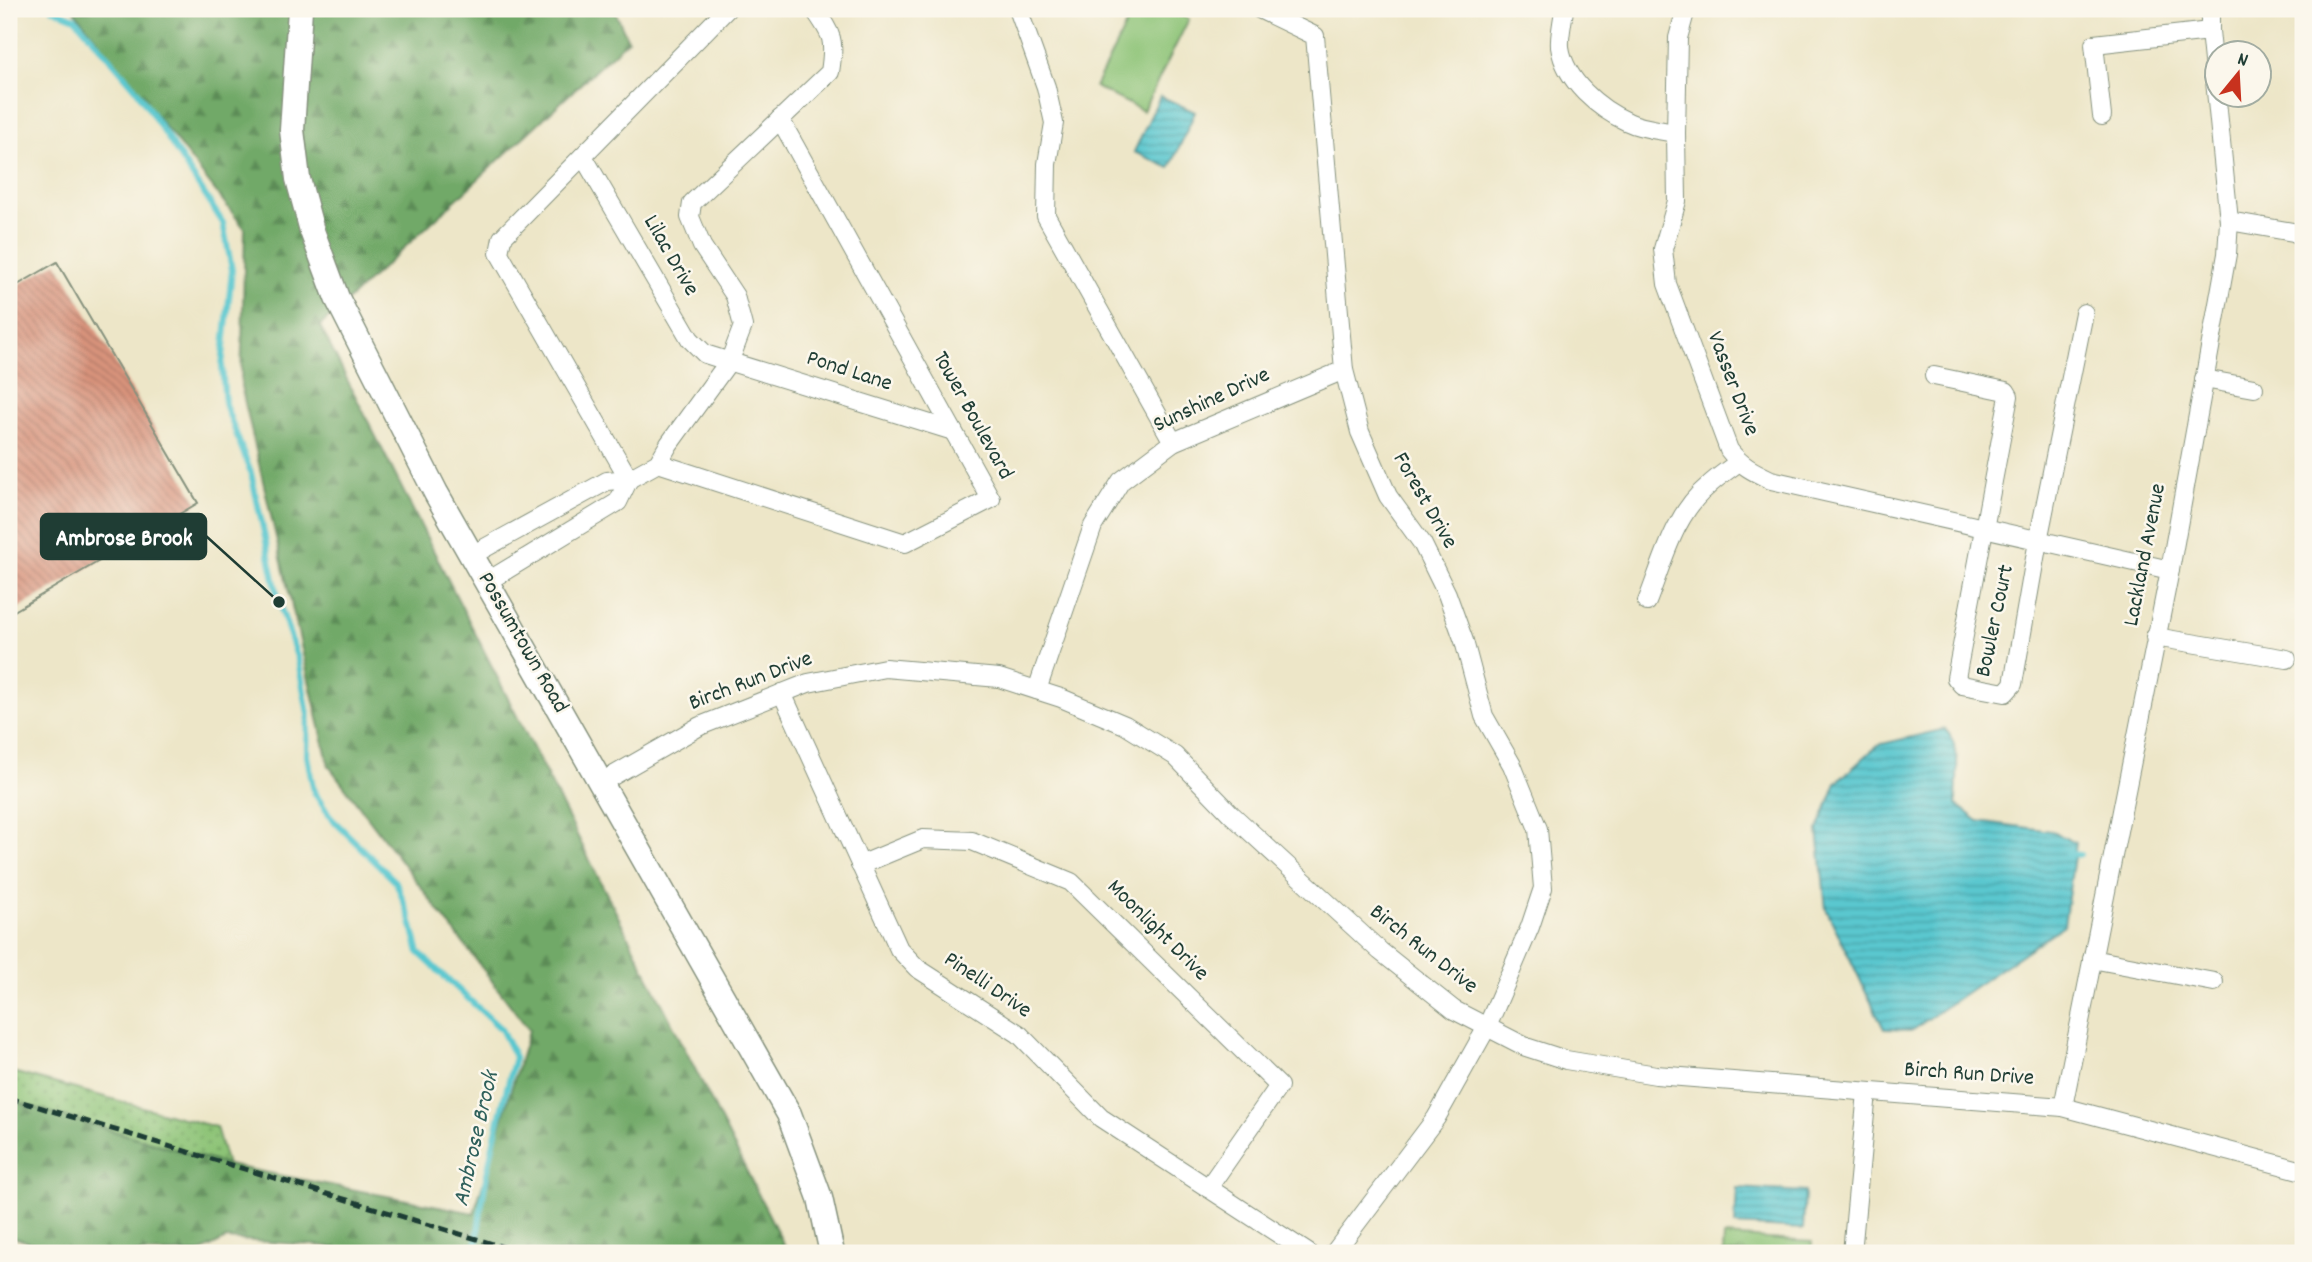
<svg xmlns="http://www.w3.org/2000/svg" width="2312" height="1262" viewBox="0 0 2312 1262" font-family="Dekko,sans-serif">
<style>
.grass{fill:url(#grass-dots);stroke:#568055;stroke-width:2}
.forest{fill:url(#forest-firs);stroke:#48734e;stroke-width:2}
.park{fill:url(#park-crowns);stroke:#568055;stroke-width:2}
.pitch{fill:#8cc376;stroke:#568055;stroke-width:2}
.water{fill:url(#water-rules);stroke:#3c8282;stroke-width:2}
.lines{fill:none;stroke-linecap:round;stroke-linejoin:round}
.stream{stroke:#5ac7cf;stroke-width:6}
.building{fill:url(#building-back-hatch)}
.street-casing{stroke:#86927e;stroke-width:20}
.secondary-casing{stroke:#86927e;stroke-width:27}
.street{stroke:#fff;stroke-width:18}
.secondary{stroke:#fff;stroke-width:24}
.rail{stroke:#1f3d34;stroke-width:5;stroke-dasharray:10 5;stroke-linecap:butt}
.labels{text-anchor:middle;dominant-baseline:central;stroke-width:5;stroke-linejoin:round;paint-order:stroke}
.street-label{font-size:23px;fill:#1f3d34;stroke:#fbf7ec}
.water-label{font-size:24px;font-style:italic;fill:#2e605b;stroke:#fbf7ec}
.leader{fill:none;stroke:#1f3d34;stroke-width:2.5}
.callout-dot{fill:#1f3d34;stroke:#fbf7ec;stroke-width:2.5}
.callout{fill:#1f3d34;stroke:#1f3d34;stroke-width:2.5}
.callout-label{font-size:24px;text-anchor:middle;font-weight:bold;fill:#fff}
</style>
<defs>
<pattern id="grass-dots" width="8" height="8" patternUnits="userSpaceOnUse" patternTransform="scale(1.75)"><rect width="8" height="8" fill="#8cc376"/><path d="M2 2h.1M6 6h.1" fill="none" stroke="#72a062" stroke-width="1.8" stroke-linecap="round"/></pattern>
<pattern id="forest-firs" width="22" height="20" patternUnits="userSpaceOnUse" patternTransform="scale(1.75)"><rect width="22" height="20" fill="#71a967"/><path d="M5 1l3.5 6h-7zM16 11l3.5 6h-7z" fill="#5c8b56"/></pattern>
<pattern id="park-crowns" width="20" height="18" patternUnits="userSpaceOnUse" patternTransform="scale(1.75)"><rect width="20" height="18" fill="#8cc376"/><path d="M2 6a3 3 0 1 1 6 0M12 15a3 3 0 1 1 6 0" fill="none" stroke="#72a062"/></pattern>
<pattern id="water-rules" width="6" height="5" patternUnits="userSpaceOnUse" patternTransform="scale(1.75)"><rect width="6" height="5" fill="#5ac7cf"/><path d="M0 2.5h6" fill="none" stroke="#4aa3a9"/></pattern>
<pattern id="building-back-hatch" width="6" height="6" patternUnits="userSpaceOnUse" patternTransform="scale(1.75)"><rect width="6" height="6" fill="#d8937b"/><path d="M-1 5l2 2M0 0l6 6M5-1l2 2" fill="none" stroke="#af7966"/></pattern>
</defs>
<rect width="100%" height="100%" fill="#fbf7ec"/>
<filter id="ink" filterUnits="userSpaceOnUse"><feTurbulence type="fractalNoise" baseFrequency=".0143" numOctaves="2"/><feDisplacementMap in="SourceGraphic" scale="14" xChannelSelector="R" yChannelSelector="G"/><feConvolveMatrix kernelMatrix="1 2 1 2 8 2 1 2 1" color-interpolation-filters="sRGB"/></filter>
<filter id="wash" filterUnits="userSpaceOnUse"><feTurbulence type="fractalNoise" baseFrequency=".00686" numOctaves="4" result="noise"/><feDisplacementMap in="SourceGraphic" scale="28" xChannelSelector="R" yChannelSelector="G"/><feGaussianBlur stdDeviation="1.57" result="paint"/><feColorMatrix in="noise" values="0 0 0 0 0 0 0 0 0 0 0 0 0 0 0 0 0 1.4 0 .05"/><feComposite in="paint" operator="in"/></filter>
<g filter="url(#wash)">
<rect width="100%" height="100%" fill="#ede6c8"/>
<polygon class="grass" points="9,1071 216,1127 227,1165 9,1100"/>
<polygon class="forest" points="73,9 614,9 628,40 320,326 788,1253 355,1253 326,1246 226,1239 199,1253 64,1253 9,1236 9,1100 227,1165 474,1213 529,1030 329,766 241,386 245,229"/>
<polygon class="park" points="1724,1236 1812,1242 1811,1253 1723,1253"/>
<polygon class="pitch" points="1134,9 1169,9 1189,19 1143,111 1095,87"/>
<g class="water">
<polygon points="1160,96 1195,112 1170,168 1134,152"/>
<path d="M1945,729C1963,748 1956,780 1956,804L1978,821L2051,831L2076,843L2064,925L1912,1030L1884,1029L1826,909L1818,830L1836,783L1878,745Z"/>
<polygon points="1737,1188 1805,1192 1803,1229 1735,1225"/>
</g>
<g class="lines">
<g class="stream">
<path d="M53,9L75,18L136,89L223,223L232,270L222,366L225,404L251,473L279,602L298,660L308,714L307,756L314,792L331,818L396,882L410,918L419,953L501,1029L515,1057C498,1121 481,1187 476,1253"/>
<polyline points="2067,853 2080,855"/>
</g>
</g>
<g id="blocks">
<polygon class="building" points="57,262 198,503 9,614 9,290"/>
</g>
</g>
<g filter="url(#ink)">
<use href="#blocks" fill-opacity="0" stroke="#86927e" stroke-width="2"/>
<g class="lines">
<defs>
<g id="street">
<path d="M727,9L502,238L499,253L629,479L658,463L669,444L730,360L743,326L735,296L702,246L690,217L692,203L830,72C835,39 833,36 814,9"/>
<polyline points="1018,9 1046,87 1054,123 1047,164 1046,216 1173,442"/>
<polyline points="1259,9 1315,36 1344,370 1360,432 1388,496 1422,543 1447,594 1464,641 1484,716 1512,765 1538,829 1543,888 1530,927 1487,1027 1436,1118 1334,1253"/>
<path d="M1564,9C1563,21 1559,35 1560,47C1565,81 1599,109 1628,122C1642,129 1661,130 1676,133"/>
<path d="M1686,9L1678,38L1676,133L1677,201L1663,249L1667,284L1729,450C1741,466 1754,472 1771,480L2170,570"/>
<polyline points="2102,116 2094,44 2210,31"/>
<polyline points="583,156 690,339 705,354 953,431"/>
<polyline points="2229,221 2293,232 2303,236"/>
<polyline points="1934,376 2006,391 2009,396 1956,678 1962,685 2005,693 2013,684 2038,541 2084,313"/>
<polyline points="2204,379 2254,388"/>
<polyline points="658,463 905,543 991,499 780,119"/>
<polyline points="472,555 607,481 629,479 618,502 488,581"/>
<path d="M1647,602C1663,562 1674,514 1708,486C1717,477 1728,470 1739,462"/>
<polyline points="2155,637 2287,659"/>
<polyline points="1037,690 1093,526 1121,481 1173,442 1344,370"/>
<polyline points="782,693 899,949 917,968 1019,1034 1101,1118 1308,1253"/>
<polyline points="602,782 700,726 808,683 885,668 999,678 1061,698 1125,725 1175,756 1231,814 1380,951 1454,1010 1526,1047 1566,1060 1656,1075 2063,1107 2303,1171"/>
<polyline points="860,865 923,839 972,841 1071,882 1279,1086 1208,1188"/>
<polyline points="2092,959 2214,982"/>
<polyline points="2063,1107 2170,570 2227,254 2229,221 2210,31 2210,9"/>
<polyline points="1852,1253 1867,1092"/>
</g>
<polyline id="secondary" points="300,9 292,130 298,179 312,231 337,298 436,493 789,1114 820,1198 832,1253"/>
</defs>
<use href="#street" class="street-casing"/>
<use href="#secondary" class="secondary-casing"/>
<use href="#street" class="street"/>
<use href="#secondary" class="secondary"/>
<polyline class="rail" points="9,1098 523,1253"/>
</g>
</g>
<g class="labels">
<g class="street-label">
<text transform="translate(670 256) rotate(60)">Lilac Drive</text>
<text transform="translate(849 372) rotate(18)">Pond Lane</text>
<text transform="translate(1732 384) rotate(69)">Vasser Drive</text>
<text transform="translate(1212 401) rotate(-25)">Sunshine Drive</text>
<text transform="translate(972 416) rotate(61)">Tower Boulevard</text>
<text transform="translate(1424 501) rotate(60)">Forest Drive</text>
<text transform="translate(2146 555) rotate(-79)">Lackland Avenue</text>
<text transform="translate(1996 621) rotate(-78)">Bowler Court</text>
<text transform="translate(522 643) rotate(60)">Possumtown Road</text>
<text transform="translate(751 682) rotate(-21)">Birch Run Drive</text>
<text transform="translate(1157 931) rotate(45)">Moonlight Drive</text>
<text transform="translate(1423 950) rotate(38)">Birch Run Drive</text>
<text transform="translate(987 986) rotate(34)">Pinelli Drive</text>
<text transform="translate(1969 1075) rotate(4)">Birch Run Drive</text>
</g>
<g class="water-label">
<text transform="translate(477 1139) rotate(-77)">Ambrose Brook</text>
</g>
</g>
<path class="leader" d="M279 602L206 536"/>
<circle class="callout-dot" cx="279" cy="602" r="7"/>
<rect class="callout" x="41" y="514" width="165" height="45" rx="7"/>
<g class="callout-label">
<text x="124" y="545">Ambrose Brook</text>
</g>
<rect width="2312" height="1262" fill="none" stroke="#fbf7ec" stroke-width="35"/>
<g transform="translate(2238 74) rotate(18)"><circle r="33" fill="#fbf7ec" stroke="#a3ada2" stroke-width="2"/>
<path d="M0-5L12 26L0 18L-12 26Z" fill="#c8321e"/>
<text y="-10" font-size="19" font-weight="bold" text-anchor="middle" fill="#1f3d34">N</text>
</g>
</svg>
